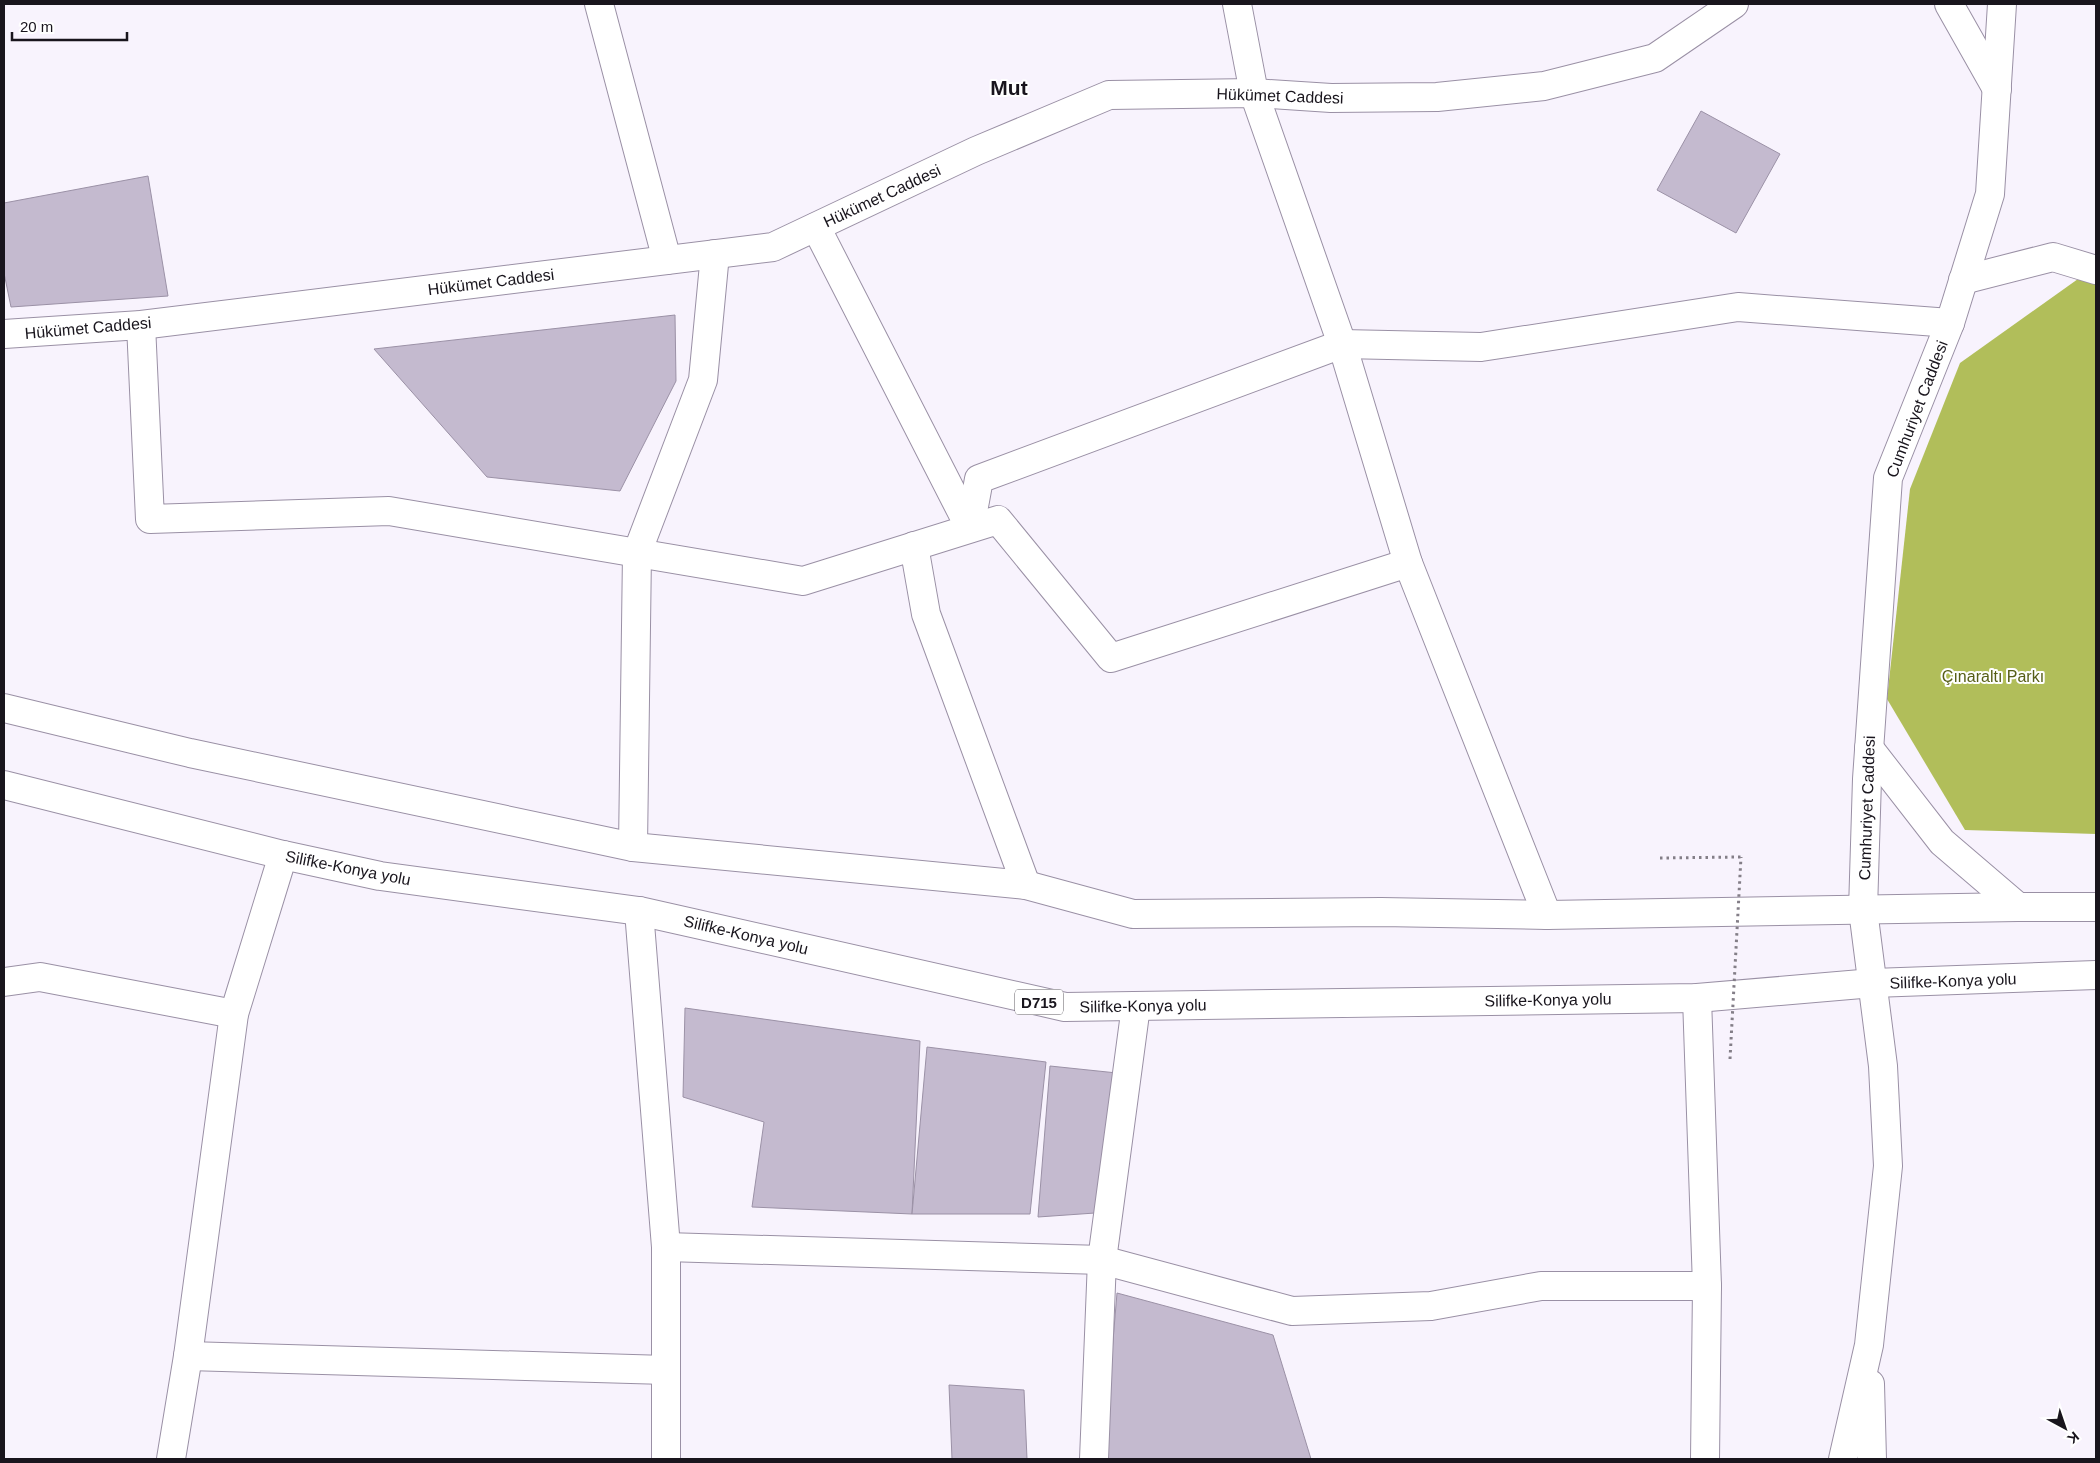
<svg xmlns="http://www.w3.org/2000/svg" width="2100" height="1463" viewBox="0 0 2100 1463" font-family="Helvetica,sans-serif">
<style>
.forest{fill:#b1be5a}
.building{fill:#c4bacf;stroke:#9b91a6}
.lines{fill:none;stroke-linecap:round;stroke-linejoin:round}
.minor-casing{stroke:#9a90a5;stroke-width:30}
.major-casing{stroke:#9a90a5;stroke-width:30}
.highway-casing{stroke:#9a90a5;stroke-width:30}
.path{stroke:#837e87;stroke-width:3;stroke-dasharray:2.5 4;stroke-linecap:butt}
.minor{stroke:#fff;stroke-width:28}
.major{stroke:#fff;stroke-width:28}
.highway{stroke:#fff;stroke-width:28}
.path-bridge{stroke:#837e87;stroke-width:3;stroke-dasharray:2.5 4;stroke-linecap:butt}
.labels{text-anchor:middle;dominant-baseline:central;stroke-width:4;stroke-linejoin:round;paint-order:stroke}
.shield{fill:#fff;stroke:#5e5b61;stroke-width:1}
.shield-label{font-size:15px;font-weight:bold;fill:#19151d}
.street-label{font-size:16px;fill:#19151d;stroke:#fff}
.park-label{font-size:16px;fill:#565e16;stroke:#fff}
.district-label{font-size:21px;font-weight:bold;fill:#19151d;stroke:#fff}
</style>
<rect width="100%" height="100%" fill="#f8f3fd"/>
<polygon class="forest" points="2085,274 2096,278 2096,834 1965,830 1887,699 1910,489 1960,363"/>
<g class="building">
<polygon points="1701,111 1780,154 1736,233 1657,190"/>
<polygon points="148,176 168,296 11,307 4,273 4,203"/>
<polygon points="675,315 676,381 620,491 487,477 374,349"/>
<polygon points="685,1008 920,1041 912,1214 752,1207 764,1122 683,1097"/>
<polygon points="927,1047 1046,1062 1030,1214 912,1214"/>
<polygon points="1050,1066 1117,1073 1095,1213 1038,1217"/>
<polygon points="1117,1293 1273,1335 1311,1459 1106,1459 1105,1436"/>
<polygon points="949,1385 1024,1390 1027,1459 952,1459"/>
</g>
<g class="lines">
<defs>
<g id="minor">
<polyline points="599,4 667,260"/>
<polyline points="1237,4 1254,93 1342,344 1408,563 1547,915"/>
<polyline points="1949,4 1997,89"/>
<polyline points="816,227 970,528"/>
<polyline points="1963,280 2053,257 2096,270"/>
<polyline points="141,325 150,519 389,511 803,581 998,520 1111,658 1408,563"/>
<polyline points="4,334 141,325 773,247 976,151 1109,95 1254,93 1331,98 1437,97 1544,86 1655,58 1734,4"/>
<polyline points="970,528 979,479 1342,344 1481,347 1738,307 1950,323"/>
<polyline points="914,546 926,614 1026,885"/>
<polyline points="1869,748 1942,842 2018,907"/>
<polyline points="633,847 637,553 703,380 715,254"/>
<polyline points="1863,910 1867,779 1888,478 1950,323 1990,194 2002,4"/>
<polyline points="639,911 666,1247 666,1459"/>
<polyline points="4,982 40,977 234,1014"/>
<polyline points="666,1247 1102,1260 1292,1311 1431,1306 1541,1286 1707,1286 1697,998"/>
<polyline points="188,1356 666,1370"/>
<polyline points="171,1459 188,1356 234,1014 283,855"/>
<polyline points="1094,1459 1102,1260 1136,1006"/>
<polyline points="1705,1459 1707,1286"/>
</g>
<g id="major">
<polyline points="1870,1384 1872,1459"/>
<polyline points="1843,1459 1869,1345 1888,1166 1883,1066 1863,910"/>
</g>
<g id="highway">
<polyline points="4,708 190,753 633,847 1026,885 1133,914 1381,912 1547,915 2018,907 2096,907"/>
<polyline points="4,785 283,855 380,876 639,911 1065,1007 1697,998 1873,983 2096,975"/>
</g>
</defs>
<use href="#minor" class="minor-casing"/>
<use href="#major" class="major-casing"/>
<use href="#highway" class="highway-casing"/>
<polyline class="path" points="1660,858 1741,857"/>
<use href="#minor" class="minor"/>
<use href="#major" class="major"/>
<use href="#highway" class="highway"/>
<polyline class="path-bridge" points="1730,1059 1741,857"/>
</g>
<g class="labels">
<rect class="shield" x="1015" y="989.5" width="48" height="25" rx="4"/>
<g class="shield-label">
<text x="1039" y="1002">D715</text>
</g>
<g class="street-label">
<text transform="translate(1280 96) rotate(2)">Hükümet Caddesi</text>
<text transform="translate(882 196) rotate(-25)">Hükümet Caddesi</text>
<text transform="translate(491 282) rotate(-7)">Hükümet Caddesi</text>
<text transform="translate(88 328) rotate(-5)">Hükümet Caddesi</text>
<text transform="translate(1917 409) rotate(-69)">Cumhuriyet Caddesi</text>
<text transform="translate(1867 808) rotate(-88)">Cumhuriyet Caddesi</text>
<text transform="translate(348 868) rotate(11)">Silifke-Konya yolu</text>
<text transform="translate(746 935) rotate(13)">Silifke-Konya yolu</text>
<text transform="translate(1953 981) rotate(-2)">Silifke-Konya yolu</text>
<text transform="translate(1548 1000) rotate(-1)">Silifke-Konya yolu</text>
<text transform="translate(1143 1006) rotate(-1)">Silifke-Konya yolu</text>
</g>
<g class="park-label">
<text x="1993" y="676">Çınaraltı Parkı</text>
</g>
<g class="district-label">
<text x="1009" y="87">Mut</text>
</g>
</g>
<rect width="2100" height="1463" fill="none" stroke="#19151d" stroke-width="10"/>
<g transform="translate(2065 1428) rotate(140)" stroke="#ffffff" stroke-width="4" paint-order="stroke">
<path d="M0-4L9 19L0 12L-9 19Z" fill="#19151d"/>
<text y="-8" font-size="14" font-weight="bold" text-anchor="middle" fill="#19151d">K</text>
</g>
<path d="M12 32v8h115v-8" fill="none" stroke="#19151d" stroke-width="2.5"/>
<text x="20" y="32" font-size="15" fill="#19151d" stroke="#ffffff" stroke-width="4" paint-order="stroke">20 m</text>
</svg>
